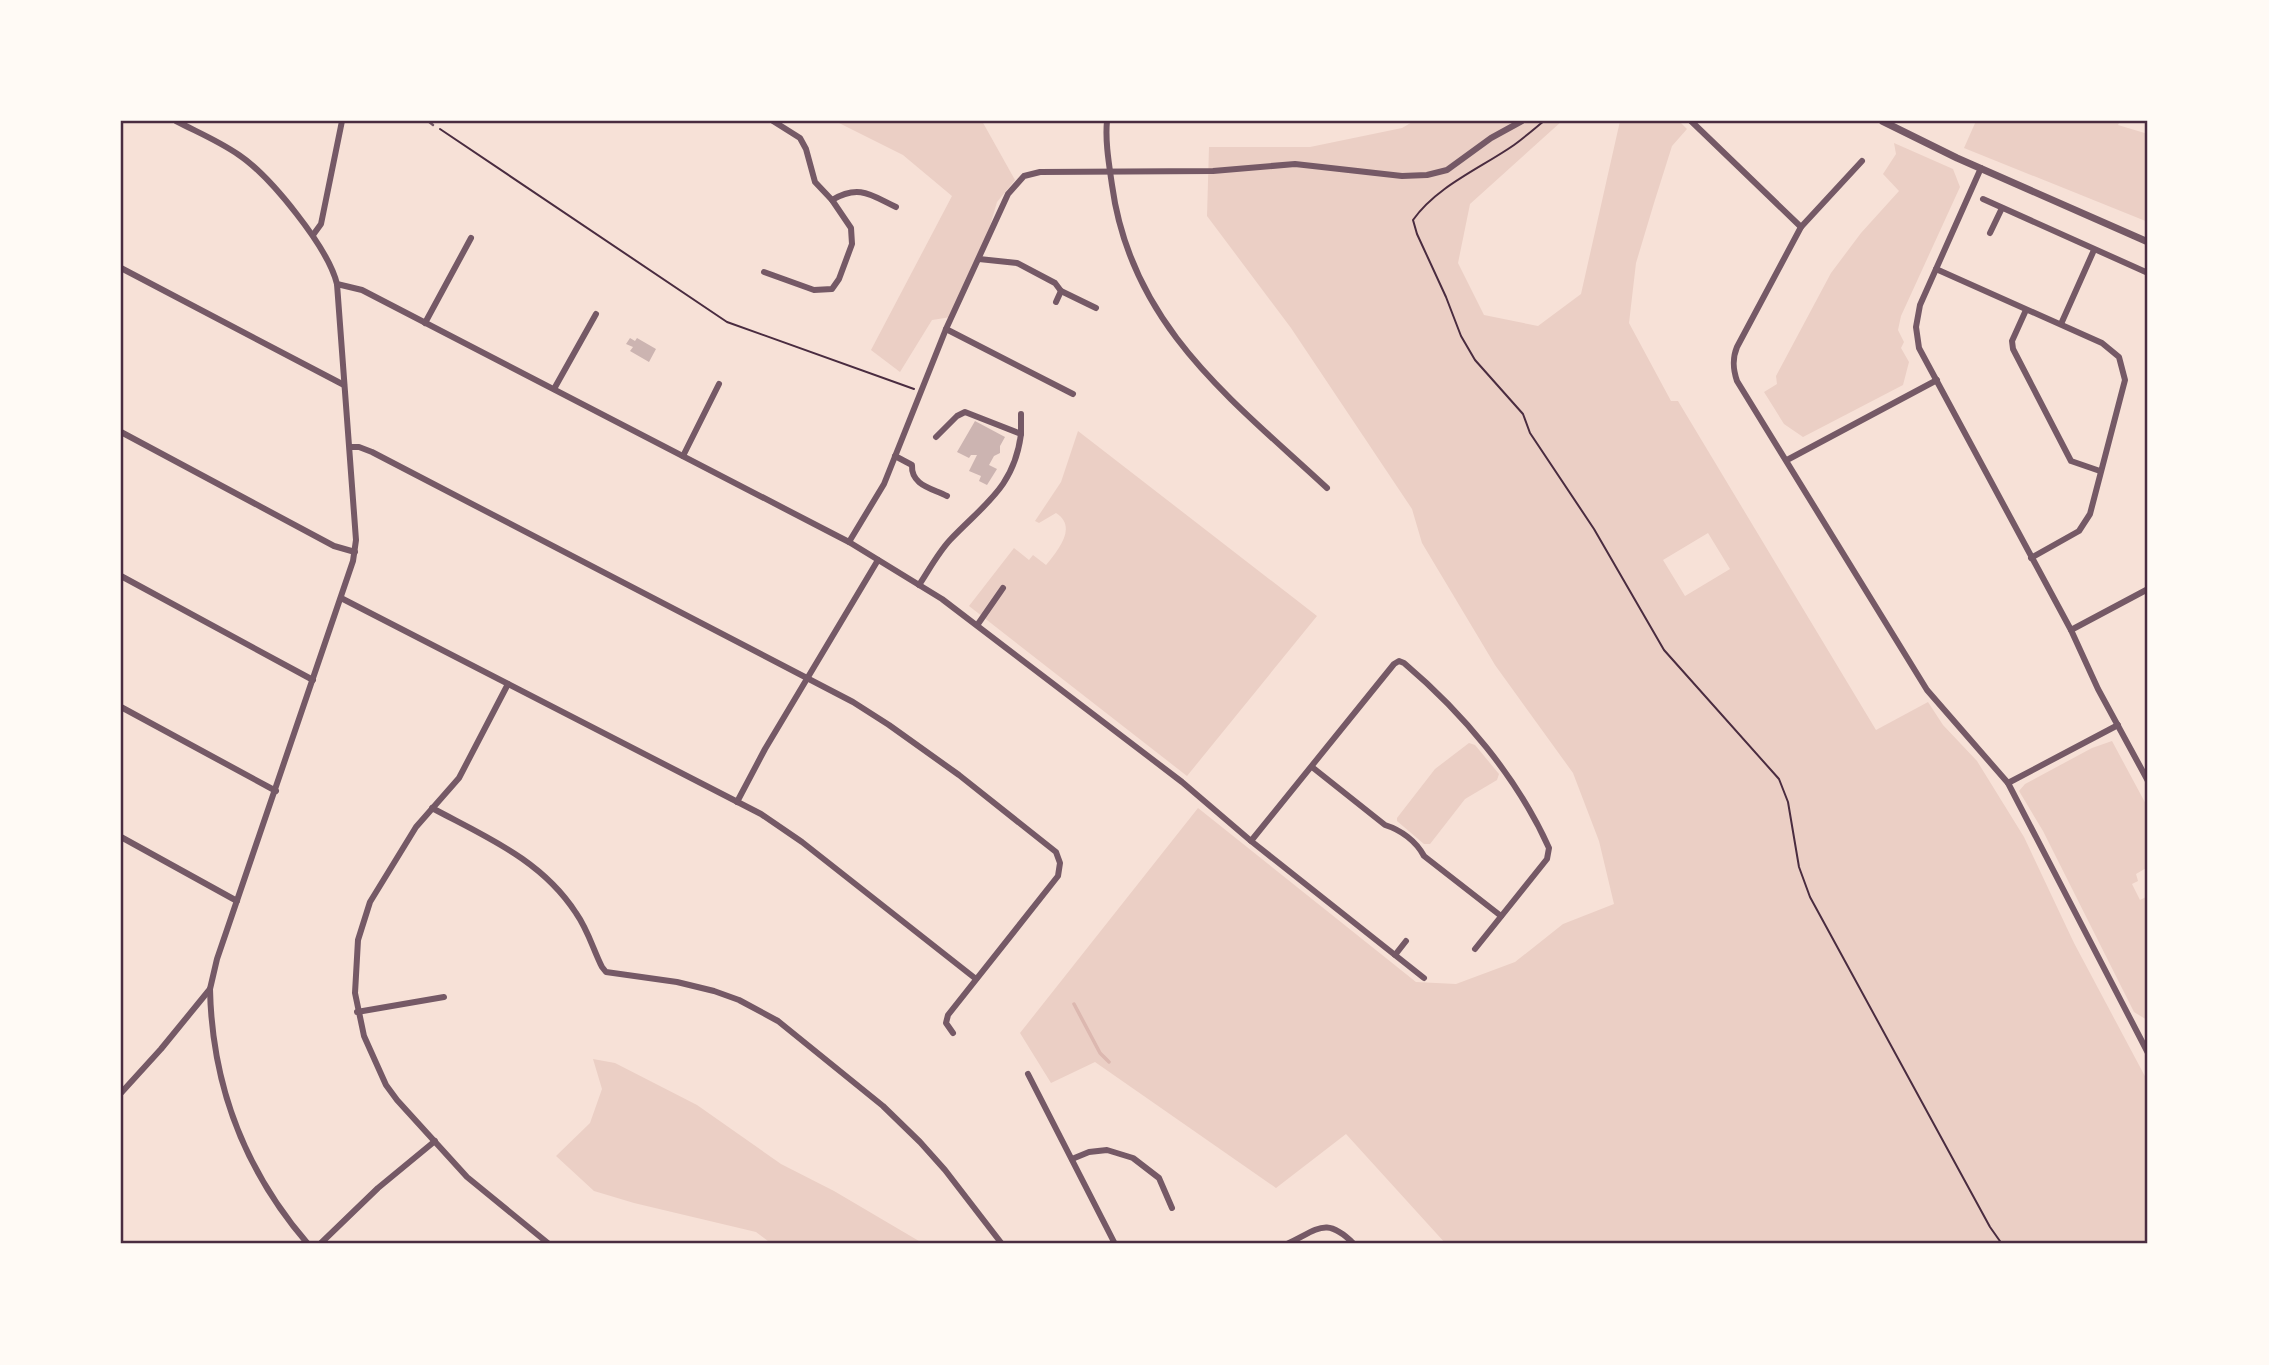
<svg xmlns="http://www.w3.org/2000/svg" width="2269" height="1365" viewBox="0 0 2269 1365" font-family="Quicksand,sans-serif">
<style>
.green{fill:#ebcfc5;fill-rule:evenodd}
.lines{fill:none;stroke-linecap:round;stroke-linejoin:round}
.stream{stroke:#dcb8b0;stroke-width:3.5}
.building{fill:#ccb4b1}
.path{stroke:#4a2c40;stroke-width:2}
.service{stroke:#755966;stroke-width:2.5}
.minor{stroke:#755966;stroke-width:6}
.tertiary{stroke:#755966;stroke-width:7}
.neatline{fill:none;stroke:#4a2c40;stroke-width:2.5}
</style>
<rect width="100%" height="100%" fill="#f7e1d7"/>
<g class="green">
<polygon points="835,121 982,121 1015,180 997,202 984,246 951,317 932,320 900,372 871,350 952,196 903,155"/>
<path d="M1414,121H1562L1470,204L1458,263L1484,315L1538,326L1581,294L1620,121H1679L1687,129L1672,146L1654,203L1636,263L1629,323L1671,401H1678L1876,730L1928,702L1943,725L1977,761L2024,837L2074,943L2148,1082V1244H1446L1346,1134L1276,1188L1095,1062L1051,1083L1020,1033L1198,808L1416,982L1456,984L1515,962L1563,924L1614,904L1599,841L1573,773L1495,665L1422,543L1412,509L1291,328L1207,216L1209,147H1310L1402,128ZM1708,533L1730,569L1685,596L1663,560Z"/>
<polygon points="1976,121 2120,121 2118,125 2148,134 2148,222 1964,148"/>
<polygon points="1894,143 1953,169 1960,187 1901,316 1898,330 1904,342 1901,348 1909,362 1903,385 1803,437 1784,424 1764,392 1777,384 1776,376 1831,273 1861,233 1899,191 1883,174 1896,154"/>
<path d="M1078,431L1317,616L1187,776L969,606L1014,548L1029,560L1033,555L1046,565C1058,550 1078,527 1056,513L1039,523L1035,521L1061,482Z"/>
<polygon points="2112,741 2148,808 2148,867 2136,874 2138,881 2132,884 2140,900 2146,897 2148,902 2147,1020 2134,1012 2043,831 2019,791 2025,784 2092,748"/>
<polygon points="1469,743 1475,745 1499,774 1497,780 1465,799 1430,844 1424,844 1397,821 1397,818 1435,769"/>
<polygon points="593,1059 615,1063 697,1105 781,1164 834,1191 924,1244 772,1244 756,1232 634,1203 594,1191 556,1156 590,1123 602,1089"/>
</g>
<g class="lines">
<polyline class="stream" points="1074,1004 1100,1053 1109,1062"/>
</g>
<g class="building">
<polygon points="630,338 635,341 637,338 656,349 649,362 630,351 633,347 626,344"/>
<polygon points="975,421 1005,437 1000,446 1000,453 994,456 989,465 997,469 987,485 979,481 981,476 969,471 977,455 971,455 969,458 957,452"/>
</g>
<g class="lines">
<g class="path">
<path d="M1544,121C1534,129 1525,137 1514,145C1481,168 1437,186 1413,220L1417,234L1446,297L1461,336L1475,360L1523,414L1530,433L1594,529L1664,650L1779,779L1788,802L1799,867L1810,897L1990,1227L2002,1244"/>
<polyline points="440,129 727,322 914,389"/>
</g>
<polyline class="service" points="428,121 433,125"/>
<g class="minor">
<path d="M176,121C197,132 219,141 239,155C270,176 328,247 337,284L362,290L849,542L942,599L1182,782L1251,841L1424,978"/>
<path d="M1107,121C1105,141 1109,164 1112,185C1131,325 1230,398 1327,488"/>
<polyline points="1691,121 1801,227"/>
<path d="M1862,161L1801,227L1737,347C1732,359 1733,369 1737,381L1927,690L2008,783L2148,1053"/>
<polyline points="1981,168 1920,305 1916,327 1919,348 2071,630 2098,689 2148,781"/>
<polyline points="1983,199 2148,273"/>
<path d="M832,200C859,184 871,195 896,207"/>
<polyline points="1990,233 2002,208"/>
<polyline points="313,235 321,224 342,121"/>
<polyline points="979,259 1017,263 1055,283 1061,291 1096,308"/>
<polyline points="121,268 344,385"/>
<polyline points="1936,269 2102,343 2119,357 2125,380 2090,514 2079,531 2031,558"/>
<polyline points="764,272 814,290 832,289 839,279 852,244 851,228 832,200 815,182 806,149 800,138 773,121"/>
<polyline points="1056,302 1061,291"/>
<polyline points="2026,310 2012,341 2013,349 2071,461 2100,471"/>
<polyline points="425,323 471,238"/>
<polyline points="2061,324 2094,250"/>
<polyline points="946,329 1073,394"/>
<polyline points="554,389 596,314"/>
<polyline points="121,432 334,546 355,552"/>
<polyline points="1021,434 1021,414"/>
<polyline points="351,447 359,447 372,452 853,702 889,725 959,775 1056,852 1060,863 1058,876 948,1015 946,1023 953,1033"/>
<polyline points="683,456 719,384"/>
<path d="M895,456L912,465C911,485 931,488 947,496"/>
<polyline points="1787,460 1937,380"/>
<polyline points="849,542 884,484 946,329 1008,194 1024,176 1040,172 1213,171 1295,164 1402,176 1427,175 1447,170 1491,138 1522,121"/>
<polyline points="121,576 313,680"/>
<path d="M919,585C929,570 938,553 950,540C984,504 1014,488 1021,434L965,412L957,416L936,437"/>
<polyline points="341,598 761,814 802,842 976,979"/>
<polyline points="978,624 1003,588"/>
<polyline points="2071,630 2148,589"/>
<polyline points="508,684 459,778 416,827 370,902 358,940 355,993 364,1036 386,1085 397,1100 467,1177 549,1244"/>
<polyline points="121,707 276,791"/>
<path d="M1312,767L1385,825C1401,830 1416,841 1424,856L1501,916"/>
<polyline points="2008,783 2118,725"/>
<polyline points="737,802 765,749 878,560"/>
<path d="M432,808C486,837 542,860 576,913C588,930 593,949 602,967L606,972L677,982L714,991L739,1000L778,1021L883,1106L920,1142L945,1170L1002,1244"/>
<polyline points="121,837 237,901"/>
<path d="M1251,841L1394,664L1399,661L1404,663C1463,713 1517,777 1549,848L1547,859L1475,949"/>
<polyline points="1395,955 1406,941"/>
<path d="M210,989C212,1085 245,1171 308,1244"/>
<polyline points="357,1012 444,997"/>
<polyline points="1028,1074 1115,1244"/>
<polyline points="121,1093 161,1049 210,989 217,959 353,561 356,540 337,284"/>
<polyline points="1072,1159 1089,1152 1107,1150 1133,1158 1159,1178 1172,1208"/>
<polyline points="320,1244 378,1188 435,1141"/>
<path d="M1287,1244C1319,1229 1326,1216 1354,1244"/>
</g>
<polyline class="tertiary" points="1882,121 1957,158 2148,242"/>
</g>
<rect width="2269" height="1365" fill="none" stroke="#fffaf5" stroke-width="245"/>
<rect x="122" y="122" width="2024" height="1120" class="neatline"/>
</svg>
